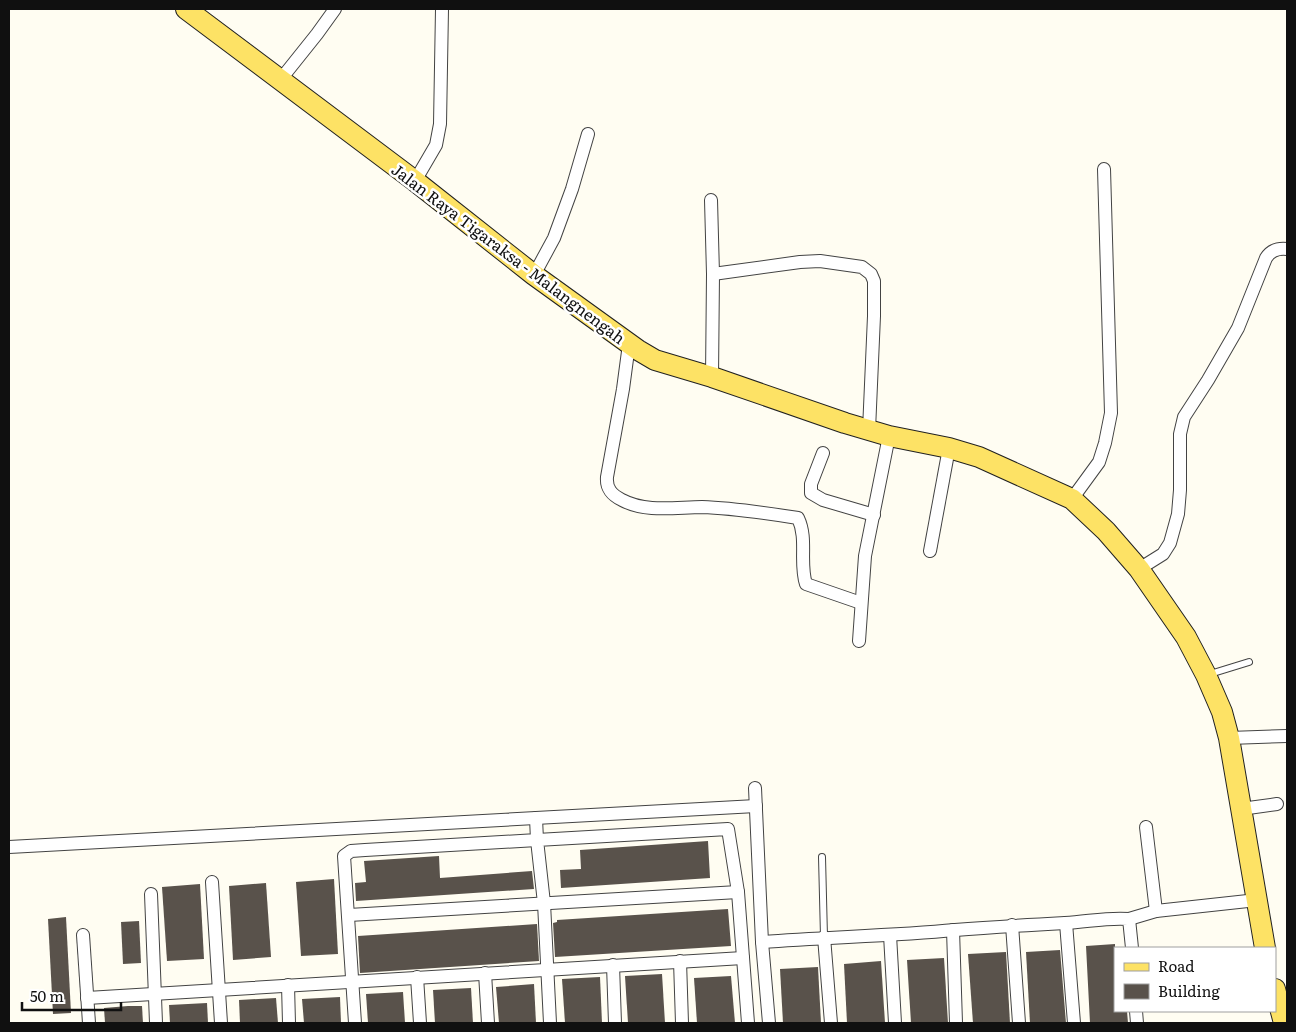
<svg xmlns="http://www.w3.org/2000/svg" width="1296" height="1032" viewBox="0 0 1296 1032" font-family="Literata,serif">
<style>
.building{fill:#59524b}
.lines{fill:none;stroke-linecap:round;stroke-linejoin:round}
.lane-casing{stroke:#434343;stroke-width:8}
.street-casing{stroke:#434343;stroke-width:14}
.primary-casing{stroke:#212121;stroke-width:22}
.lane{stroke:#fff;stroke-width:6}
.street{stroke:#fff;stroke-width:12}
.primary{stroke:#fde265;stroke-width:20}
.labels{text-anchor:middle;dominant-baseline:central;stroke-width:5;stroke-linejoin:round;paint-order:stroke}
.street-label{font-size:16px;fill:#101010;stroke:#fff}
</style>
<rect width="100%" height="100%" fill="#fffdf2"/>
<g class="building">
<polygon points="708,841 710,878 561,888 560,870 581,869 580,850"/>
<polygon points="439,856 440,878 532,871 534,889 356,901 355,883 366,882 364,861"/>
<polygon points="334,879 338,954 301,956 296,882"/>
<polygon points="266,883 271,957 233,960 229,886"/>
<polygon points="200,884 204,959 167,961 162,887"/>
<polygon points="728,909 731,946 555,957 553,923 557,922 557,920"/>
<polygon points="66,917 71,1013 53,1014 48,919"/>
<polygon points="139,921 141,963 123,964 121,922"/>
<polygon points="537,924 539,961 360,973 358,936"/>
<polygon points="1115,944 1115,1011 1127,1011 1128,1023 1090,1023 1086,946"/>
<polygon points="1060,950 1066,1023 1030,1023 1026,952"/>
<polygon points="1006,952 1010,1023 973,1023 968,954"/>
<polygon points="944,958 948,1023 911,1023 907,960"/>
<polygon points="881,961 885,1023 847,1023 844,964"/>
<polygon points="818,967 821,1023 783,1023 780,969"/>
<polygon points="662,974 665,1023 628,1023 625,976"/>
<polygon points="731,976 735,1023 697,1023 694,978"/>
<polygon points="600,977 602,1023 565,1023 562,979"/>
<polygon points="534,984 536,1023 499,1023 496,987"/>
<polygon points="471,988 473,1023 435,1023 433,990"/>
<polygon points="403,992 405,1023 368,1023 366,994"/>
<polygon points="340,997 341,1023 304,1023 302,999"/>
<polygon points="276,998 278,1023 240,1023 239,1000"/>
<polygon points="207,1003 208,1023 170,1023 169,1005"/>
<polygon points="128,1006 142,1006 143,1023 105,1023 104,1008"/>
</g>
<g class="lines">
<defs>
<g id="lane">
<polyline points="1210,674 1249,662"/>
<polyline points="822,857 824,937"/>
</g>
<g id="street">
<polyline points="281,79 317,34 335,9"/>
<polyline points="415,181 436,145 440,124 442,9"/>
<polyline points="711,200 713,274 712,377"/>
<polyline points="713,274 800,262 820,261 862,267 871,274 874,281 874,316 869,430"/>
<polyline points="534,275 554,238 572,189 588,134"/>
<path d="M629,344L623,389L607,477C606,489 612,495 622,500C646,513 677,507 702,507C734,508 766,513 798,518C808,539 799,563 806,584L861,603"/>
<polyline points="823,453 811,484 811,493 823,500 874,515"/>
<polyline points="1072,499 1099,462 1105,443 1111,413 1104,169"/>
<polyline points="930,551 949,448"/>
<path d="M1139,569L1163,554L1170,543L1178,514L1180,490V434L1184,417L1208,380L1238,328L1266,258C1271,250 1278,248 1287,249"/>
<polyline points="859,641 865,556 889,436"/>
<polyline points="1229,738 1287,736"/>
<polyline points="755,788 762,942 769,1023"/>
<polyline points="1241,809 1277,804"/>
<polyline points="1146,827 1156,911"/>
<polyline points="9,847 756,806"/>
<polyline points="212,882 221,1023"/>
<polyline points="151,894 156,1023"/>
<polyline points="349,915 738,892"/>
<polyline points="1129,919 1156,911 1257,900"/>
<polyline points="1066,923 1074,1023"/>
<polyline points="1012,925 1019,1023"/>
<polyline points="953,930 956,1023"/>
<polyline points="83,935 89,1023"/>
<polyline points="890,935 895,1023"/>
<polyline points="824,937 831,1023"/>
<path d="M762,942C826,937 891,936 955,930C992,927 1028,925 1065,923C1087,922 1108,917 1129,919L1132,948"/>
<polyline points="680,961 682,1023"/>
<polyline points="613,965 615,1023"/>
<polyline points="485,973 488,1023"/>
<polyline points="417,977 420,1023"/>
<polyline points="288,985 289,1023"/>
<polyline points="87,998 743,958"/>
<polyline points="1136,1011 1137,1023"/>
<polyline points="355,1023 344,856 351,851 365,850 537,840 536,818"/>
<polyline points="550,1023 544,903 537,840 728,829 738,892 748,1023"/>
</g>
<g id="primary">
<polyline points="186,9 415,181 534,275 638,350 655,360 712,377 845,423 889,436 949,448 979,457 1072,499 1106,531 1139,569 1186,637 1206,675 1222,712 1229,738 1265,948"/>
<polyline points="1275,989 1284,1023"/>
</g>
</defs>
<use href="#lane" class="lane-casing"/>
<use href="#street" class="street-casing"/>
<use href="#primary" class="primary-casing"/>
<use href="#lane" class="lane"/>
<use href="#street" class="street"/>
<use href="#primary" class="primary"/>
</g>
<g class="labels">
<g class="street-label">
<text transform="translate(509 253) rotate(37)">Jalan Raya Tigaraksa - Malangnengah</text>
</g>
</g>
<rect width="1296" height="1032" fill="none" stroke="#101010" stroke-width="20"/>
<rect x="1114" y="947" width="162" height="65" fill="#ffffff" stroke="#9f9f9f"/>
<rect x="1124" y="963" width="25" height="8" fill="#fde265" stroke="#9f9f9f"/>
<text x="1158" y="972" font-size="15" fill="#101010">Road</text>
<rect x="1124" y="984" width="25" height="15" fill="#59524b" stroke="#9f9f9f"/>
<text x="1158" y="997" font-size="15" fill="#101010">Building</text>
<path d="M22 1002v8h99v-8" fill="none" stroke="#101010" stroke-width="2.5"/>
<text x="30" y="1002" font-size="15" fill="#101010" stroke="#ffffff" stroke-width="4" paint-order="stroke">50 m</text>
</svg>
